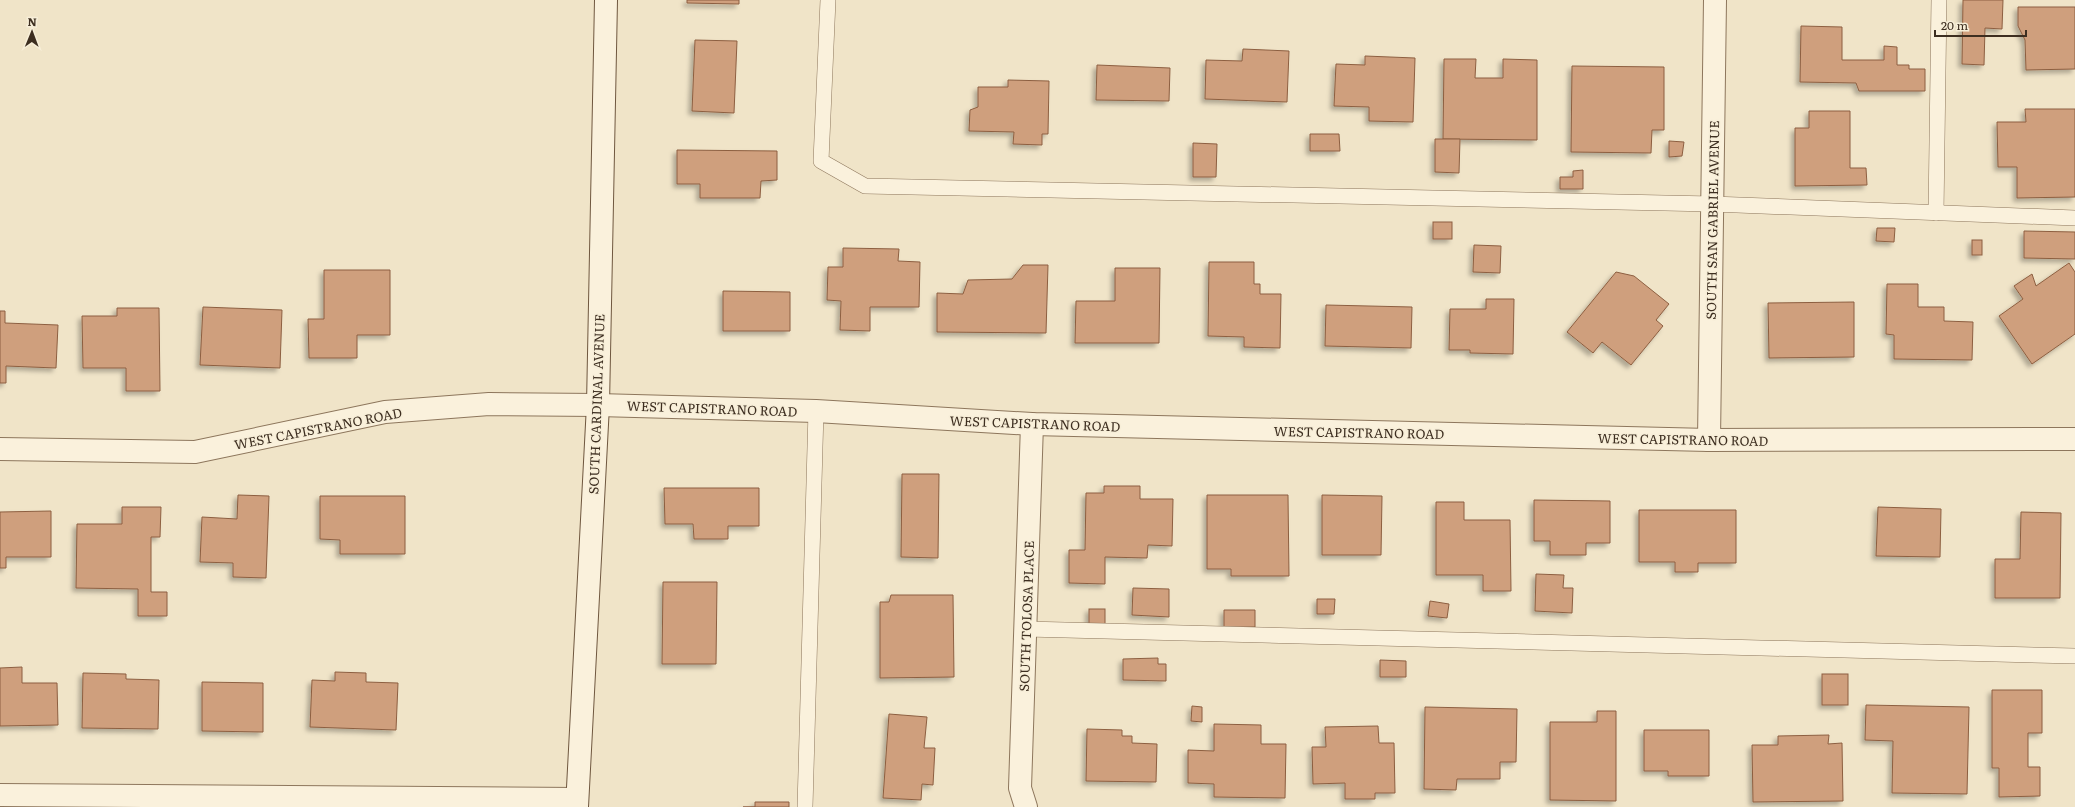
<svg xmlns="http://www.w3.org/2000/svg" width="2075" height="807" viewBox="0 0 2075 807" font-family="Literata,serif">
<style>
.building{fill:#cf9f7d;stroke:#8d5f41;filter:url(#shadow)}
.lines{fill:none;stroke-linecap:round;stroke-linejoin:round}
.service-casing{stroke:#8d765c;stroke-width:16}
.minor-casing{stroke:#8d765c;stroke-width:24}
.secondary-casing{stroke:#6f573f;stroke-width:24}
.service{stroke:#faf1dc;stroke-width:15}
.minor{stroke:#faf1dc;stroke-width:22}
.secondary{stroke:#faf1dc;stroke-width:22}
.labels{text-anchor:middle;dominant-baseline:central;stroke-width:3;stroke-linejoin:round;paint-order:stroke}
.street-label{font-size:13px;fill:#3d2e20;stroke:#f7eed8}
</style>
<defs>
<filter id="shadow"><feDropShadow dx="-3.5" dy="3.5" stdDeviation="2" flood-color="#0004"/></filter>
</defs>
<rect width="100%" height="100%" fill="#f0e4c8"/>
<g class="building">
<polygon points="687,0 739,0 739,4 687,3"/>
<polygon points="1963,0 2003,0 2002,29 1985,28 1984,65 1962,64"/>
<polygon points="2018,7 2075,7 2075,69 2026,70 2025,40 2018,26"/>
<polygon points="1801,26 1842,27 1842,60 1884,60 1884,46 1897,47 1897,65 1909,65 1909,69 1925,69 1925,91 1859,91 1856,83 1800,82"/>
<polygon points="695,40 737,41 734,113 692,111"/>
<polygon points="1243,49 1289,51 1287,102 1205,99 1206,60 1242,61"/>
<polygon points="1365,56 1415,58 1413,122 1369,121 1369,107 1334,106 1336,64 1365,65"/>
<polygon points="1444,59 1476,59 1475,78 1503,78 1503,59 1537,60 1537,140 1443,139"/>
<polygon points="1097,65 1170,68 1169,101 1096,100"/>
<polygon points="1572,66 1664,67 1664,130 1652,130 1651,153 1571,152"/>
<polygon points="1008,80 1049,81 1048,134 1042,134 1042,145 1013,144 1014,132 969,131 970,110 978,107 978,87 1008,87"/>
<polygon points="2025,109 2075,109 2075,197 2017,198 2017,167 1998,167 1997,122 2026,122"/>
<polygon points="1809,111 1850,111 1850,168 1866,168 1867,185 1795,186 1795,128 1809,128"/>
<polygon points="1310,134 1339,134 1340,151 1310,151"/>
<polygon points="1435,139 1460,139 1459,173 1435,172"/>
<polygon points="1669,141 1684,142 1682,156 1669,157"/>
<polygon points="1193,143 1217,144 1216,177 1193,177"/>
<polygon points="677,150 777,151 777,180 761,181 760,198 700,198 700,184 677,184"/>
<polygon points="1583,170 1583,189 1560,189 1560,177 1573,177 1573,171"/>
<rect x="1433" y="222" width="19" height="17"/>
<polygon points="1877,228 1895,228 1894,242 1876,241"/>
<polygon points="2024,231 2075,232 2075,259 2024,258"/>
<rect x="1972" y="240" width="10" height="15"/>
<polygon points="1474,245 1501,246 1500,273 1473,272"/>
<polygon points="843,248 899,249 898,261 920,262 919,307 870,307 870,331 840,330 841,301 827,300 828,267 843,267"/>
<polygon points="1209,262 1254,262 1254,284 1260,284 1260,294 1281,294 1280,348 1244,347 1244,337 1208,336"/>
<polygon points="2069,263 2075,272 2075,334 2032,364 1999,316 2023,299 2014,286 2032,274 2036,286"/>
<polygon points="1023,265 1048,265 1046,333 937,332 937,293 963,294 968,280 1012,279"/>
<polygon points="1115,268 1160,268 1159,343 1075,343 1076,301 1115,301"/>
<polygon points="324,270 390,270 390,335 357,335 357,358 309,358 308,319 324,319"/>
<polygon points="1616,272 1634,276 1669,304 1656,320 1663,326 1631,365 1602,342 1593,353 1567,332"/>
<polygon points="1887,284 1918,284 1918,307 1944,307 1944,321 1973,322 1972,360 1894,359 1894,335 1886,334"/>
<polygon points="723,291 790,292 790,331 723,331"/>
<polygon points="1486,299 1514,299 1513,354 1470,353 1470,350 1449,350 1450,309 1486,309"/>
<polygon points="1854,302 1854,357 1769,358 1768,303"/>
<polygon points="1326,305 1412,307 1411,348 1325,346"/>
<polygon points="203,307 282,310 280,368 200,365"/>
<polygon points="117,308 159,308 160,391 126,391 126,368 83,368 82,316 117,316"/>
<polygon points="0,311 5,311 5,323 58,325 56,368 6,366 6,383 0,383"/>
<polygon points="902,474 939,474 938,558 901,557"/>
<polygon points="1104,486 1140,486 1140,499 1173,499 1172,546 1148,545 1147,558 1105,557 1105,584 1069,583 1069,550 1085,550 1086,493 1104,493"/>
<polygon points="664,488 759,488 759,526 728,526 728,539 694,539 693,524 665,524"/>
<polygon points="238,495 269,496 266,578 233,577 233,563 200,562 202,517 237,519"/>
<polygon points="1207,495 1288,495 1289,576 1231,576 1231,569 1207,569"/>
<polygon points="1322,495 1382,496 1381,555 1322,555"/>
<polygon points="320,496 405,496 405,554 340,554 340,540 320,539"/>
<polygon points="1534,500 1610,501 1610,543 1586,543 1586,555 1550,555 1550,541 1534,541"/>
<polygon points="1436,502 1464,502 1464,520 1510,520 1511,591 1483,591 1483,575 1436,575"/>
<polygon points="122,507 161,507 160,537 151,537 151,592 167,592 167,616 138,616 138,589 76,588 77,524 122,524"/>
<polygon points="1878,507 1941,509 1940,557 1876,556"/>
<polygon points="1639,510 1736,510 1736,563 1698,563 1698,572 1675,572 1675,562 1639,562"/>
<polygon points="51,511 51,557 6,557 6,568 0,568 0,512"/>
<polygon points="2021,512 2061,513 2060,598 1995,598 1995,559 2020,559"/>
<polygon points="1536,574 1564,575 1563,588 1573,588 1572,613 1535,611"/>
<polygon points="663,582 717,582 716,664 662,664"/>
<polygon points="1133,588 1169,589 1169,617 1132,615"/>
<polygon points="891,595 953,595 954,677 880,678 880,602 889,602"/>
<polygon points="1317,599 1335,599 1334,614 1317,614"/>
<polygon points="1430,601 1449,604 1447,618 1428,616"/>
<rect x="1089" y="609" width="16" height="15"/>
<polygon points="1224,610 1255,610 1255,627 1224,628"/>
<polygon points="1158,658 1158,664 1166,664 1166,681 1123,680 1123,659"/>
<polygon points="1380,660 1406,661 1406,677 1380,677"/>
<polygon points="22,667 22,683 57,683 58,725 0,726 0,668"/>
<polygon points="335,672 366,673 366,682 398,683 396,730 310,727 312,680 335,681"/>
<polygon points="83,673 126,674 126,679 159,680 158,729 82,728"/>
<rect x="1822" y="674" width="26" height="31"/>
<polygon points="202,682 263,683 263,732 202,731"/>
<polygon points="1992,690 2042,690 2042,733 2028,733 2028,767 2040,767 2040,796 1999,797 1999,768 1992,768"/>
<polygon points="1866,705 1969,707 1967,794 1892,793 1893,741 1865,740"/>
<polygon points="1192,706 1202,707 1202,722 1191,721"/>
<polygon points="1425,707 1517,709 1516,762 1500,762 1500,779 1457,779 1456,790 1424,789"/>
<polygon points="1597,711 1616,711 1616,801 1550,800 1550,722 1597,722"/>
<polygon points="889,714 927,717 924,748 935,748 933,785 922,784 921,800 883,798"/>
<polygon points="1214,724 1261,725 1261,744 1286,744 1285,798 1214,797 1214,784 1188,783 1188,750 1214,751"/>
<polygon points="1378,726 1379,743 1394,743 1395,793 1375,793 1375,799 1345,799 1345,783 1313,784 1312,747 1326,747 1325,727"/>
<polygon points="1087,729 1122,730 1122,736 1132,736 1132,743 1157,744 1156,782 1086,781"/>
<polygon points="1644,730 1709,730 1709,776 1668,776 1668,771 1644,771"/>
<polygon points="1829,735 1828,744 1842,743 1843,801 1753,802 1752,745 1778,745 1778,736"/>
<polygon points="755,802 789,802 789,807 743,807 755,807"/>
</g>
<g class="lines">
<defs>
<g id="service">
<polyline points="828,0 821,161 865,186 1712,204 2075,218"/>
<polyline points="1936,213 1939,0"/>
<polyline points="1026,629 2075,656"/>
<polyline points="805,807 816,411"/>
</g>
<g id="minor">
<polyline points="1709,440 1715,0"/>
<polyline points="0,449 195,452 385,412 489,404 598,405 816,411 1032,424 1709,440 2075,439"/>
<polyline points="0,795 577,799"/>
<polyline points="1026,807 1020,788 1032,424"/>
</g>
<polyline id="secondary" points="577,807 598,405 606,0"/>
</defs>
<use href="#service" class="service-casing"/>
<use href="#minor" class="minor-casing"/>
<use href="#secondary" class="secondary-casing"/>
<use href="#service" class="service"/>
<use href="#minor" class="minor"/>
<use href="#secondary" class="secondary"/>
</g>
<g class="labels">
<g class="street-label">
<text transform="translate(1712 220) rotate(-89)">SOUTH SAN GABRIEL AVENUE</text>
<text transform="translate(596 404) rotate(-88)">SOUTH CARDINAL AVENUE</text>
<text transform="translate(712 408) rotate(2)">WEST CAPISTRANO ROAD</text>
<text transform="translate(1035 423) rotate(2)">WEST CAPISTRANO ROAD</text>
<text transform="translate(318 428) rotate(-11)">WEST CAPISTRANO ROAD</text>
<text transform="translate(1359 432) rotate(1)">WEST CAPISTRANO ROAD</text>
<text transform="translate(1683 439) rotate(1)">WEST CAPISTRANO ROAD</text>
<text transform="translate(1026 616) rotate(-88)">SOUTH TOLOSA PLACE</text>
</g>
</g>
<g transform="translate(32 32) rotate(1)" stroke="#f7eed8" stroke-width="3" paint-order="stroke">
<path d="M0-3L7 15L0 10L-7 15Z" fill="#3d2e20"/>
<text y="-6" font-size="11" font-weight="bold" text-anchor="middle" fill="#3d2e20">N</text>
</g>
<path d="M1935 30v6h91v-6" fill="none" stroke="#3d2e20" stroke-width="2"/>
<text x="1941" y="30" font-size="12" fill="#3d2e20" stroke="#f7eed8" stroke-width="3" paint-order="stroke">20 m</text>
</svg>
